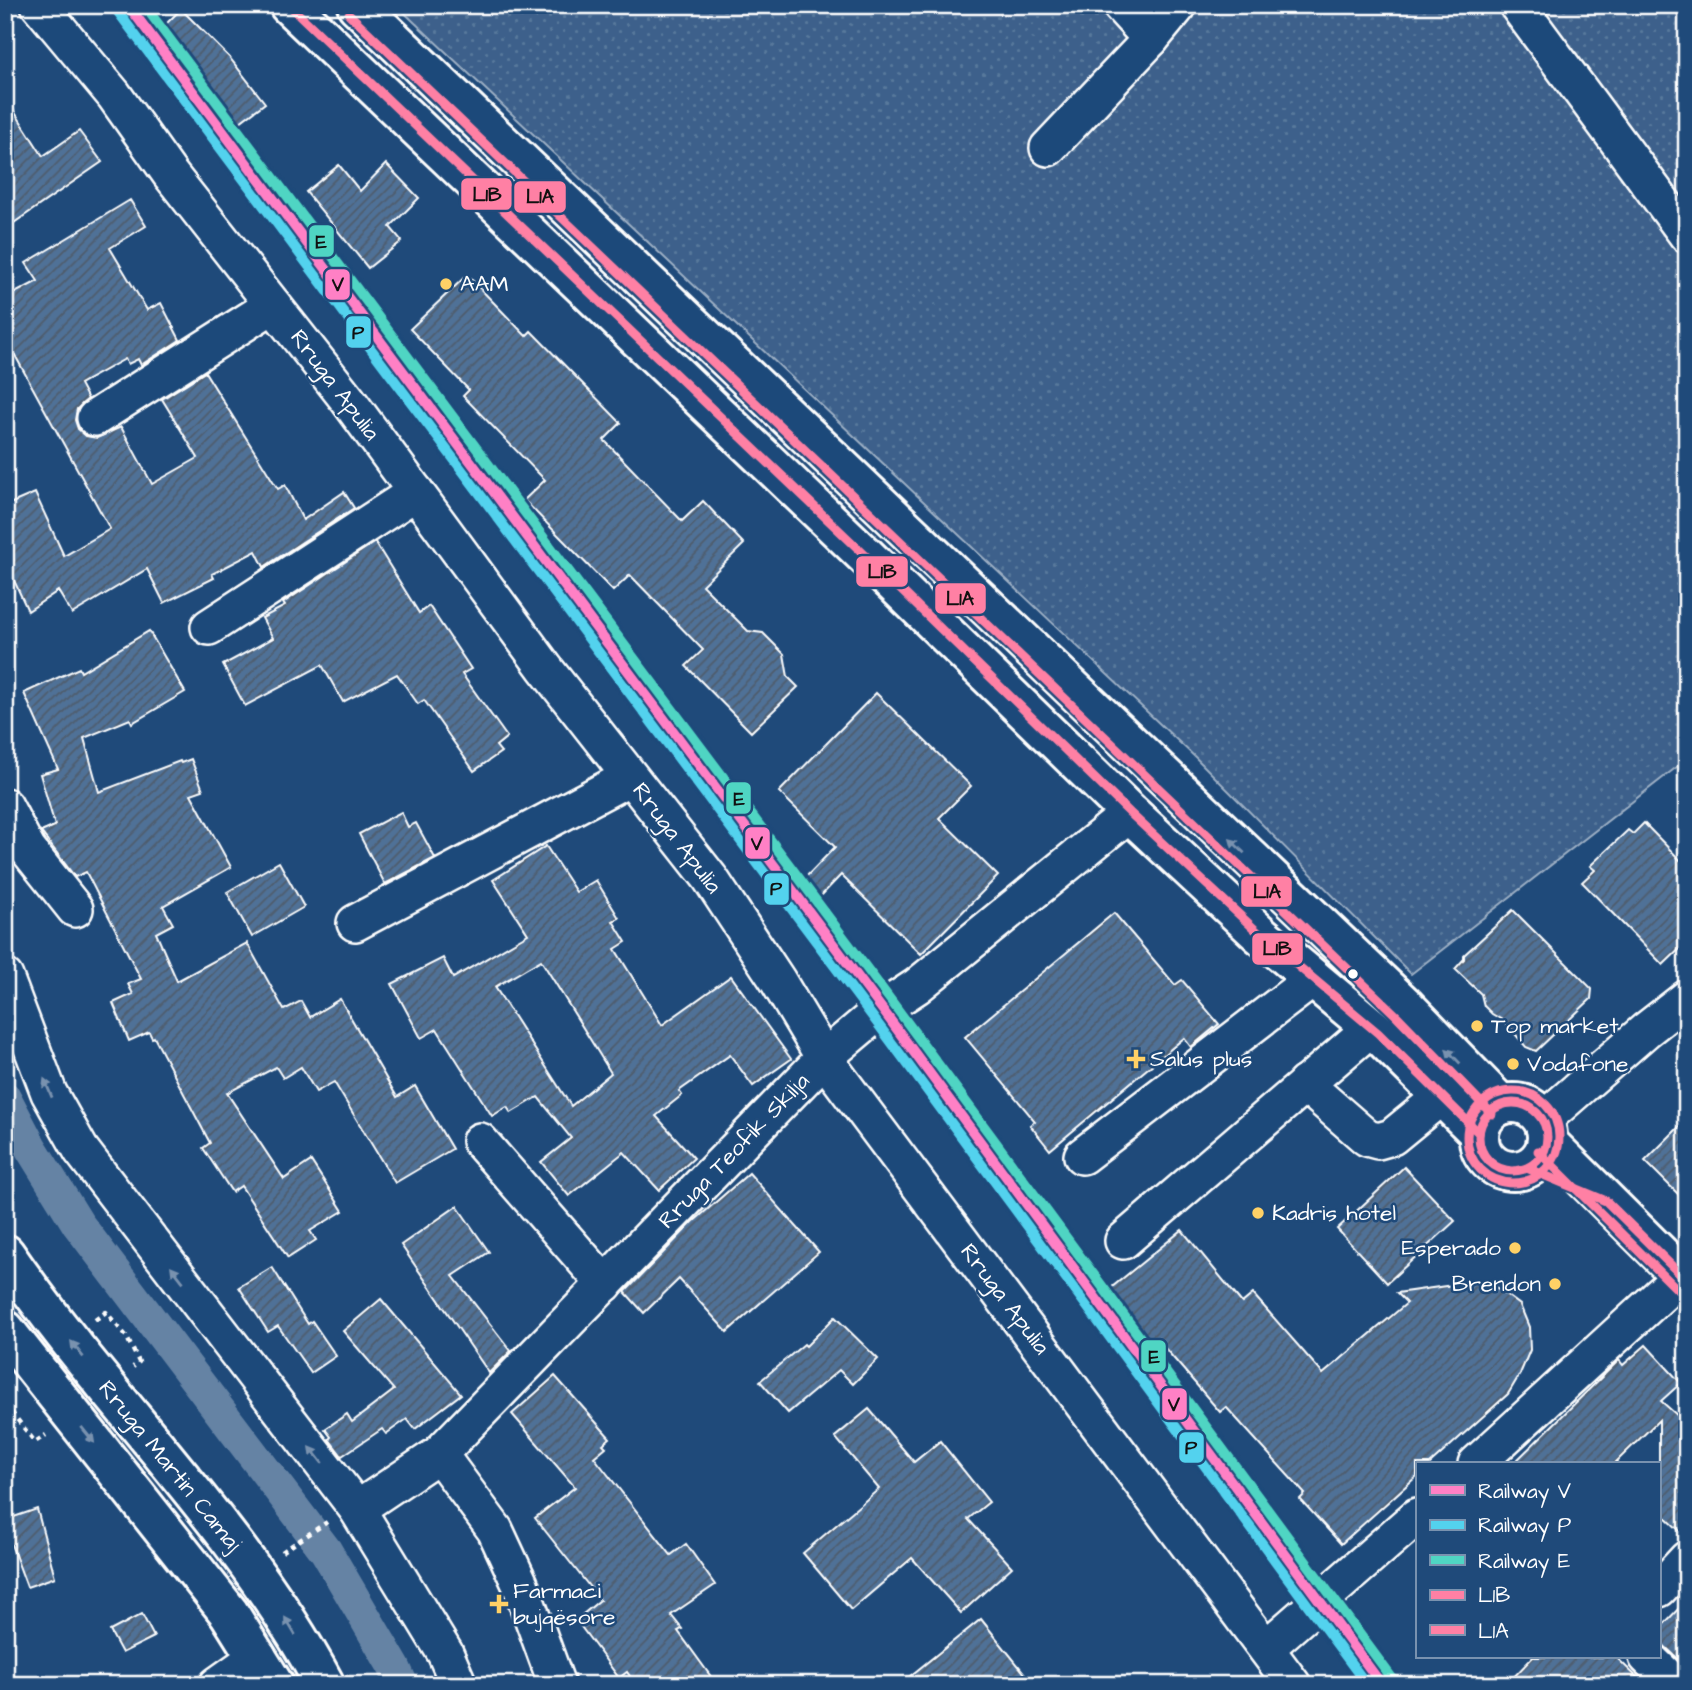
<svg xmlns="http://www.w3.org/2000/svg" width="1692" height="1690" viewBox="0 0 1692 1690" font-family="'Architects Daughter',sans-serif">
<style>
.grass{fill:url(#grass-dots);stroke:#9eb0c5;stroke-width:2}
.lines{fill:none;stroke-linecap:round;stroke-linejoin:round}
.canal{stroke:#6583a4;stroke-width:33}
.building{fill:url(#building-hatch);stroke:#fff;stroke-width:2;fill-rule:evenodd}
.minor-casing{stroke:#fff;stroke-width:40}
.major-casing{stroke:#fff;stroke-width:44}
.highway-casing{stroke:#fff;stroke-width:44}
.path{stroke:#fff;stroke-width:4.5;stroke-dasharray:5 5;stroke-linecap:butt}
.minor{stroke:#1f4a7a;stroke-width:35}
.major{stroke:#1f4a7a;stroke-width:38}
.highway{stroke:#1f4a7a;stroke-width:38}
.bus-1-casing{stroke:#1f4a7a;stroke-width:14}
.bus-2-casing{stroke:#1f4a7a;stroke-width:14}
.bus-1{stroke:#ff80a4;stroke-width:9}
.bus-2{stroke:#ff80a4;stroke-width:9}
.rail-1-casing{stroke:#1f4a7a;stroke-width:16}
.rail-2-casing{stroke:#1f4a7a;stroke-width:16}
.rail-3-casing{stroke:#1f4a7a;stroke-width:16}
.rail-1{stroke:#ff80c5;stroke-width:10}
.rail-2{stroke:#53d2ee;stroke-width:10}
.rail-3{stroke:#4fd5c3;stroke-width:10}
.oneway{fill:#7992af}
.poi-dot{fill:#ffd166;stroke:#1f4a7a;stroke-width:2.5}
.bus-dot{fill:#fff;stroke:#1f4a7a;stroke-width:2.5}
.labels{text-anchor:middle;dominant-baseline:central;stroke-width:5;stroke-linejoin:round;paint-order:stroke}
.poi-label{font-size:23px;fill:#fff;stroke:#1f4a7a;text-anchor:start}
.street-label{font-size:23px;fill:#fff;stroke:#1f4a7a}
.line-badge{stroke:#1f4a7a;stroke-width:2.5}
.pale-badge-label{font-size:19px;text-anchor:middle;font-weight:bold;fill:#111}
</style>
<defs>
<pattern id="grass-dots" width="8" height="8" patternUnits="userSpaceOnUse" patternTransform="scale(1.75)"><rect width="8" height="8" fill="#3c618b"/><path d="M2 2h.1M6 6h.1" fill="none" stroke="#59799c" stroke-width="1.8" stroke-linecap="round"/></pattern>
<pattern id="building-hatch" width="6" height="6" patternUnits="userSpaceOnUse" patternTransform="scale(1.75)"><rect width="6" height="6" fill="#507197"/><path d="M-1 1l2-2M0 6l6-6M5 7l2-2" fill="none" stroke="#4e5b6a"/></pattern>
</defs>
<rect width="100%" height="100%" fill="#1f4a7a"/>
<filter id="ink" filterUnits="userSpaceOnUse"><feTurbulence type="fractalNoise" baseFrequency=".0143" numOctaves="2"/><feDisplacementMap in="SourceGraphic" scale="14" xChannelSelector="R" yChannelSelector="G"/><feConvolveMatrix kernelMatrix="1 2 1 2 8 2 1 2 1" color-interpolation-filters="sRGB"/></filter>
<g filter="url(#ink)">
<polygon class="grass" points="396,5 1687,5 1687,759 1411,974 1195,757"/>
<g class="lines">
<polyline class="canal" points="5,1098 31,1148 78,1224 326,1551 394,1667 402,1685"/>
</g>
<g class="building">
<polygon points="181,9 229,57 265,103 240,122 185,53 161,29"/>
<polygon points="5,97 43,156 79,131 102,162 5,229"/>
<polygon points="386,164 419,198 390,227 402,241 368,268 306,192 339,165 360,191"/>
<polygon points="130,200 146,226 110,248 147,310 161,303 180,340 141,365 138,359 128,364 125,359 80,384 88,399 77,409 75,420 78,429 86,436 97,438 121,427 152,484 198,458 162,399 205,372 278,489 285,485 303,520 344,492 354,508 264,567 256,551 212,574 214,578 164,603 147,569 72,614 58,591 28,611 6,563 13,560 5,543 5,506 35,493 64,556 110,529 5,337 5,298 38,281 26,263"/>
<polygon points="467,275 526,336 531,331 621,423 604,440 682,521 703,501 744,544 702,585 748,631 763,633 784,654 788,677 798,687 751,732 686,666 703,650 630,575 613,591 524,500 545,480 463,396 469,390 410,329"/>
<polygon points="375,542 419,613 429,606 471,669 462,674 507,737 496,746 501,752 474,771 424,700 418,704 397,674 343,702 322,665 245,706 223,665 273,638 262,618 285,606 283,603"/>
<polygon points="149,631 185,692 132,723 130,719 84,738 99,792 180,761 181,763 191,759 203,790 191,794 231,867 163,906 173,924 156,933 177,981 247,943 284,1010 301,1001 310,1017 340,999 397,1097 415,1086 452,1149 395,1183 334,1082 316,1092 301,1067 283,1078 276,1067 227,1093 284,1179 311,1161 343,1211 310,1231 316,1240 288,1258 241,1186 232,1192 203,1148 210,1143 154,1037 152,1038 149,1032 129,1041 113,1003 133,994 128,984 141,979 86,872 75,877 41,832 55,826 40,774 58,769 24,693 79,668 81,672"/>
<polygon points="876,693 971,786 939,818 998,876 921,954 841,875 818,899 801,882 835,847 779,792"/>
<polygon points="401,812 408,827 416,823 435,858 385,884 359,834"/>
<polygon points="1644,823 1687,867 1687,942 1663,965 1582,882 1595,870 1590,866 1628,830 1633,834"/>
<path d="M546,846L576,892L596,880L619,918L613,921L626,942L615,949L662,1025L731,976L791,1059L753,1086L730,1055L679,1091L682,1095L656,1116L694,1158L659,1190L624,1152L569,1196L541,1162L571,1138L538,1097L511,1113L507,1107L492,1116L437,1029L421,1038L392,984L443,958L453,978L528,934L493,880ZM541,960L611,1073L571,1106L495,987Z"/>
<polygon points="279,862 304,907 252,937 227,892"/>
<polygon points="1513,910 1592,989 1591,999 1536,1051 1526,1047 1504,1021 1492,1014 1484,1006 1481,994 1455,969 1464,959 1464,955"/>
<polygon points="1114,913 1175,985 1182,980 1219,1024 1191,1047 1184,1038 1050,1150 1030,1125 1035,1121 965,1037"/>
<polygon points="1687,1119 1687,1203 1645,1161"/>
<polygon points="1404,1167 1455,1221 1387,1283 1337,1229"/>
<polygon points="749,1173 819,1252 727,1332 679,1279 644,1313 625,1292 693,1222"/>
<polygon points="457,1206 489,1252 453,1276 511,1351 489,1373 401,1245"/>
<polygon points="1182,1230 1242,1303 1253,1294 1323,1374 1407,1303 1397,1293 1453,1285 1476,1282 1497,1288 1520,1305 1529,1327 1530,1350 1520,1374 1508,1394 1430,1464 1417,1464 1417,1476 1341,1544 1300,1499 1305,1494 1226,1407 1220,1412 1163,1346 1156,1352 1106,1292"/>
<polygon points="272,1267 308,1324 312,1321 336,1356 311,1373 278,1326 268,1332 239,1287"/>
<polygon points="381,1299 461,1394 415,1429 407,1419 386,1434 382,1429 342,1456 329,1439 331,1437 325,1429 347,1414 352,1422 394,1390 343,1331"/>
<polygon points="835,1317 878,1359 853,1384 839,1370 788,1413 760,1381 804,1344 806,1346"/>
<polygon points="1646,1345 1681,1383 1661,1401 1687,1424 1687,1538 1659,1511 1659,1420 1614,1464 1513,1464 1619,1360 1623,1365"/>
<polygon points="555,1376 610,1438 603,1444 606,1447 594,1457 671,1555 686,1544 715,1585 671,1615 682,1629 678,1631 717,1685 636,1685 627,1672 619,1678 576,1620 600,1600 535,1518 575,1487 512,1414"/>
<polygon points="869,1409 914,1462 940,1441 989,1502 968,1519 1012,1567 961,1613 912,1558 851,1610 803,1553 879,1489 835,1437"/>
<polygon points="37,1509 55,1577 27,1587 5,1528 5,1520"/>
<polygon points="1687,1600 1687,1667 1659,1641 1659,1629"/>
<polygon points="142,1614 154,1637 122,1653 110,1631"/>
<polygon points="981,1619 1034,1685 899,1685"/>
<polygon points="1533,1657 1616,1657 1645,1685 1506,1685"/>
</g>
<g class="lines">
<defs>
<g id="minor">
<polyline points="39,5 114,95 170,174 348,400 545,668 710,878 778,981 824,1058 1293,1685"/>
<polyline points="1120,5 1151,39"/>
<polyline points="1517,5 1687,235"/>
<polyline points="1048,148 1151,39 1179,5"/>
<polyline points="95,418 273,305"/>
<polyline points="209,627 416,492"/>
<polyline points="5,806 28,850 75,909"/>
<polyline points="355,923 630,777"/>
<polyline points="5,977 49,1093 81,1150 357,1509 445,1653 459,1685"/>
<polyline points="1305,1084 1367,1138 1378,1141 1392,1137 1442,1096"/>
<polyline points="1543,1120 1646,1030 1687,998"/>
<polyline points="480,1141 605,1284"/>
<polyline points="1082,1156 1313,979"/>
<polyline points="1123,1241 1371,1028"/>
<polyline points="439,1454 495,1530 520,1584 557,1685"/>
<polyline points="1476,1464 1681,1276"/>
<polyline points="357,1509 439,1454 824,1058 882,1009 917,986 1130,813"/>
<polyline points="1659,1589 1687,1559"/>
<polyline points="1266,1648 1417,1516"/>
<polyline points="1647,1657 1676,1685"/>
<polyline points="217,1685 258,1656"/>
</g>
<g id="major">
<polyline points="289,5 866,556 1130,813 1261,935 1378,1033 1479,1133"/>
<polyline points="357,5 1406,1007 1501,1105"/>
<circle cx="1513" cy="1137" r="34"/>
<polyline points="1547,1142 1687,1281"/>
</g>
<g id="highway">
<path d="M5,1254C106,1401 240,1526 325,1685"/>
<polyline points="5,1330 229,1613 274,1685"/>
</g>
</defs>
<use href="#minor" class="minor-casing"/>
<use href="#major" class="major-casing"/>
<use href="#highway" class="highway-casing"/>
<g class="path">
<polyline points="95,1320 106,1312 126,1336 139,1362 133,1367"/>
<polyline points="5,1404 35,1442 46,1435"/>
<polyline points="282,1552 327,1522"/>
</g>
<use href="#minor" class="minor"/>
<use href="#major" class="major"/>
<use href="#highway" class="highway"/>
<defs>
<g id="bus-1">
<polyline points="289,5 866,556 1130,813 1261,935 1378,1033 1479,1133"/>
<circle cx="1513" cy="1137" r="34"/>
<polyline points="1527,1168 1606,1201 1687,1281"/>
</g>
<g id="bus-2">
<polyline points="349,14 1397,1016 1492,1114"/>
<circle cx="1513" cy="1137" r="46"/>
<polyline points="1538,1151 1678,1290"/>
</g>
</defs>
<use href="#bus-1" class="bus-1-casing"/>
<use href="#bus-2" class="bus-2-casing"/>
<use href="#bus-1" class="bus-1"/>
<use href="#bus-2" class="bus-2"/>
<defs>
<polyline id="rail-1" points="128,5 882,1009 1382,1685"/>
<polyline id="rail-2" points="118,12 872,1016 1367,1685"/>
<polyline id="rail-3" points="144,5 892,1002 1392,1678"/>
</defs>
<use href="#rail-1" class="rail-1-casing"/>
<use href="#rail-2" class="rail-2-casing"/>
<use href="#rail-3" class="rail-3-casing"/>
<use href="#rail-1" class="rail-1"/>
<use href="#rail-2" class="rail-2"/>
<use href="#rail-3" class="rail-3"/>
</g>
<defs><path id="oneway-solid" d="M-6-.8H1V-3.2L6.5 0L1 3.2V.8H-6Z" transform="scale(1.75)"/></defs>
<g class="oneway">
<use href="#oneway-solid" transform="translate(1237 846) rotate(-136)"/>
<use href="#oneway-solid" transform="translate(1453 1056) rotate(-134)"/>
<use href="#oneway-solid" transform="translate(48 1088) rotate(-113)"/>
<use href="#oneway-solid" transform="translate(177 1274) rotate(-128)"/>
<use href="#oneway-solid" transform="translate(77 1349) rotate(-128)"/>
<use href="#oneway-solid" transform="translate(88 1435) rotate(51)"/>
<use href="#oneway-solid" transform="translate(316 1455) rotate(-128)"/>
<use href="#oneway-solid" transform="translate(290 1626) rotate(-121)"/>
</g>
</g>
<g class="poi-dot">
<circle cx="446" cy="284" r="7"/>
<circle cx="1477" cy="1026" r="7"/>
<path d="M1132.5 1048.5h7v7h7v7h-7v7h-7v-7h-7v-7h7z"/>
<circle cx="1513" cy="1064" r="7"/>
<circle cx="1258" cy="1213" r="7"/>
<circle cx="1515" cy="1248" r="7"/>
<circle cx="1555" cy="1284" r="7"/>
<path d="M495.5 1593.5h7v7h7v7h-7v7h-7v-7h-7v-7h7z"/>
</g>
<circle class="bus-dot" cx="1353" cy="974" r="6"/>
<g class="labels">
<g class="poi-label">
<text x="460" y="284">AAM</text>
<text x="1491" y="1026">Top market</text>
<text x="1150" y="1059">Salus plus</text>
<text x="1527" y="1064">Vodafone</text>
<text x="1272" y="1213">Kadris hotel</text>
<text x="1501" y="1248" text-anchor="end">Esperado</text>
<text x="1541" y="1284" text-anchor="end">Brendon</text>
<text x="513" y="1591">Farmaci<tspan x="513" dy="26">bujqësore</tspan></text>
</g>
<g class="street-label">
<text transform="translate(335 385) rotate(53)">Rruga Apulia</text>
<text transform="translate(677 838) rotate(53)">Rruga Apulia</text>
<text transform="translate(734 1151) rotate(-46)">Rruga Teofik Skilja</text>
<text transform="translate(1005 1299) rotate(53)">Rruga Apulia</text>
<text transform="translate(170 1466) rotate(51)">Rruga Martin Camaj</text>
</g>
</g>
<g class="line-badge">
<rect x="460" y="177" width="53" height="34" rx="7" fill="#ff80a4"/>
<rect x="513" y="180" width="54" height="34" rx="7" fill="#ff80a4"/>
<rect x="308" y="224" width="27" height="34" rx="7" fill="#4fd5c3"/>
<rect x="324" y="268" width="27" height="33" rx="7" fill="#ff80c5"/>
<rect x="345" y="315" width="27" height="34" rx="7" fill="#53d2ee"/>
<rect x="855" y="555" width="54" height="33" rx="7" fill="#ff80a4"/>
<rect x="934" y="582" width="53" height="33" rx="7" fill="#ff80a4"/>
<rect x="725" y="781" width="27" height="34" rx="7" fill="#4fd5c3"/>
<rect x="744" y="826" width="27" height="34" rx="7" fill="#ff80c5"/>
<rect x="763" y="872" width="27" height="34" rx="7" fill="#53d2ee"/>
<rect x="1240" y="875" width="53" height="33" rx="7" fill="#ff80a4"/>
<rect x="1251" y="932" width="53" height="34" rx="7" fill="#ff80a4"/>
<rect x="1140" y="1339" width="27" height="34" rx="7" fill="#4fd5c3"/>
<rect x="1161" y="1387" width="27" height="34" rx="7" fill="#ff80c5"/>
<rect x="1178" y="1431" width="27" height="33" rx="7" fill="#53d2ee"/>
</g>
<g class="pale-badge-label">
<text x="487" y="201">L1B</text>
<text x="540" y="203">L1A</text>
<text x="321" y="248">E</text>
<text x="338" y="291">V</text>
<text x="358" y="339">P</text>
<text x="882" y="578">L1B</text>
<text x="960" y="605">L1A</text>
<text x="739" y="805">E</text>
<text x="757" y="850">V</text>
<text x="776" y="895">P</text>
<text x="1267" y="898">L1A</text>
<text x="1277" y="955">L1B</text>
<text x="1154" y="1363">E</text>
<text x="1174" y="1411">V</text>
<text x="1191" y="1454">P</text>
</g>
<rect width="1692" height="1690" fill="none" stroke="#1f4a7a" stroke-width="28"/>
<rect x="14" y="14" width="1664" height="1662" fill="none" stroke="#fff" stroke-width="2.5" filter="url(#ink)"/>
<rect x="1416" y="1462" width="245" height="196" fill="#1f4a7a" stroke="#7992af" stroke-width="2"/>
<rect x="1430" y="1485" width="35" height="10" fill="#ff80c5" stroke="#7992af" stroke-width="2"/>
<text x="1478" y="1498" font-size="21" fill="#ffffff">Railway V</text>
<rect x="1430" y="1520" width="35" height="10" fill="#53d2ee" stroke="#7992af" stroke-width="2"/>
<text x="1478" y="1532" font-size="21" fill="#ffffff">Railway P</text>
<rect x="1430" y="1555" width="35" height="10" fill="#4fd5c3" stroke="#7992af" stroke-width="2"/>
<text x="1478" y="1568" font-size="21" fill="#ffffff">Railway E</text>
<rect x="1430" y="1590" width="35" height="10" fill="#ff80a4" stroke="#7992af" stroke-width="2"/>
<text x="1478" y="1602" font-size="21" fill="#ffffff">L1B</text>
<rect x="1430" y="1625" width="35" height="10" fill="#ff80a4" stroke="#7992af" stroke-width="2"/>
<text x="1478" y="1638" font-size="21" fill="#ffffff">L1A</text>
</svg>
